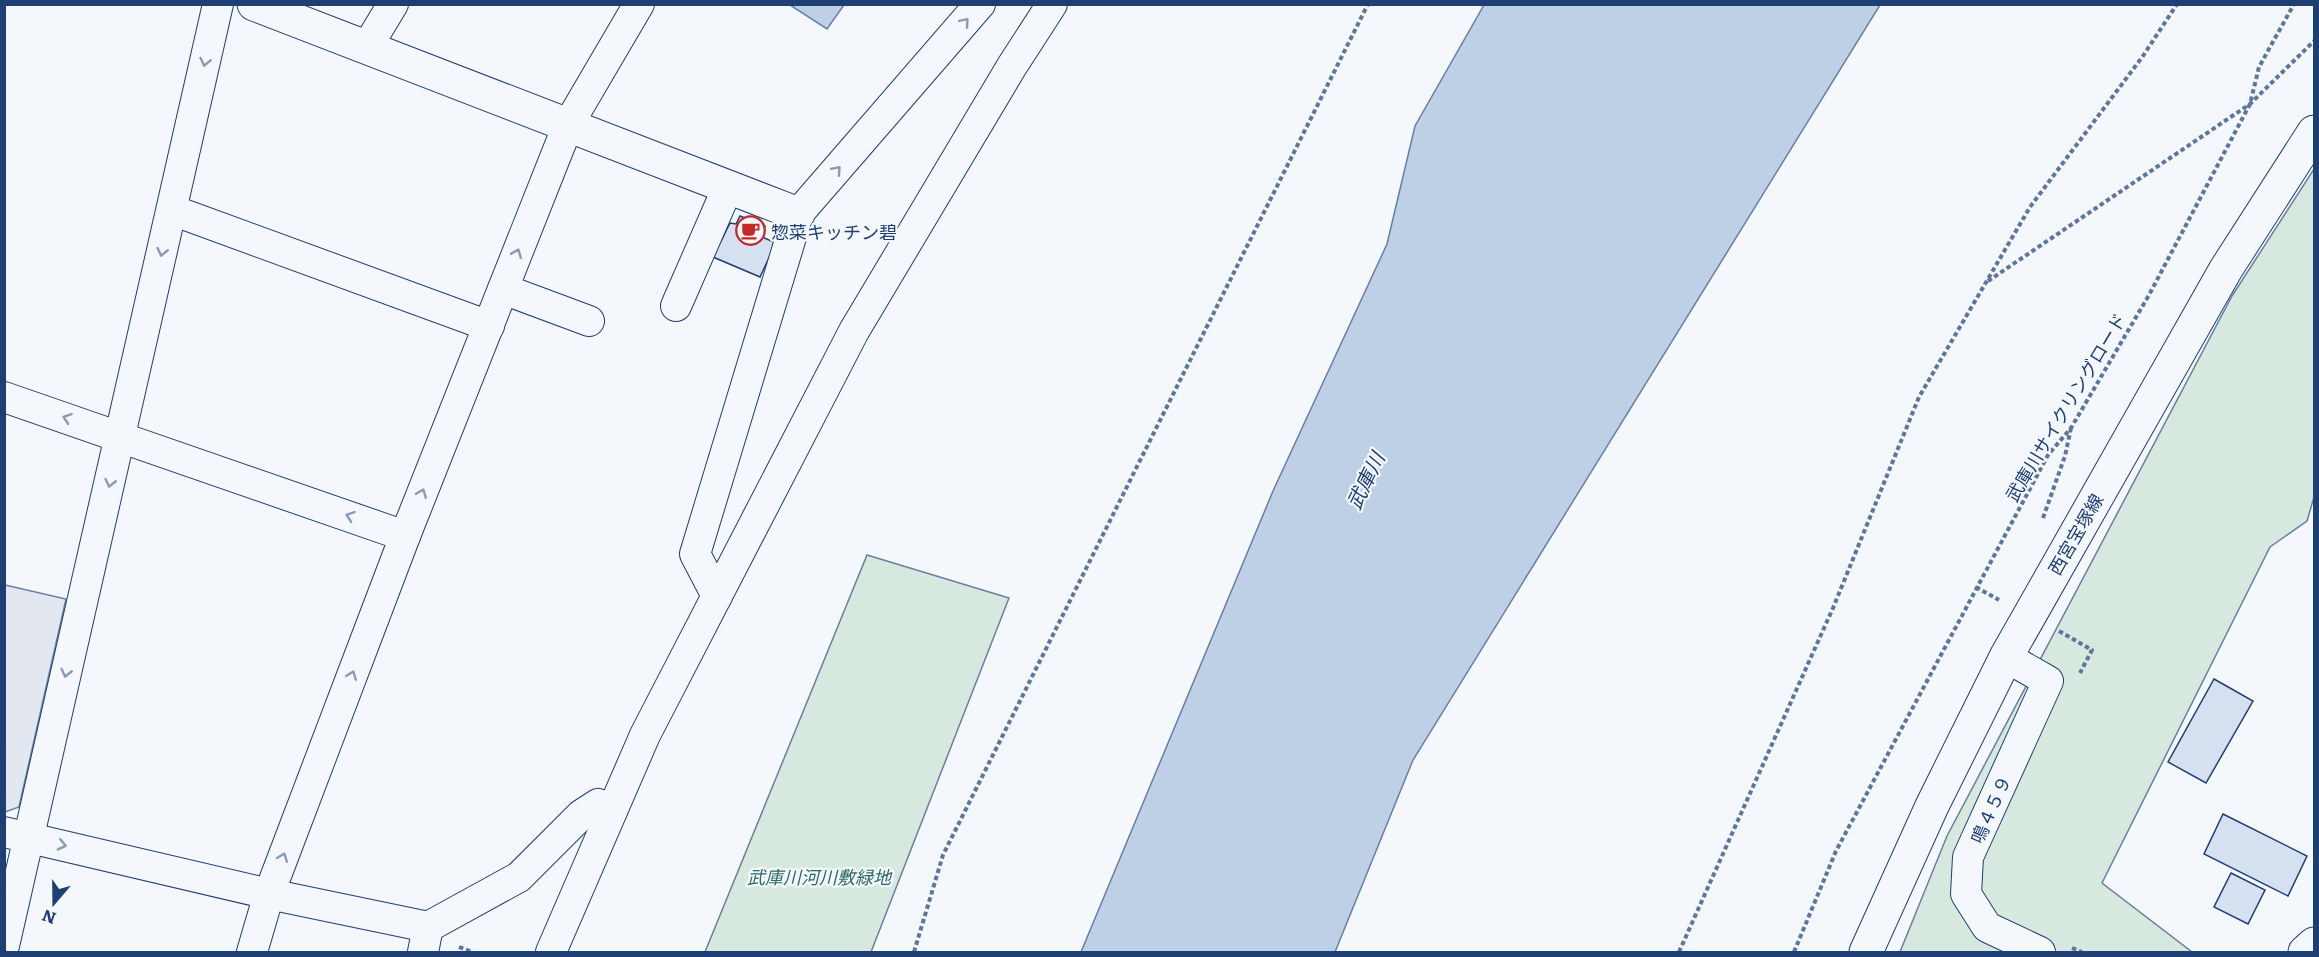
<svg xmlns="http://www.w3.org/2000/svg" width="2319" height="957" viewBox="0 0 2319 957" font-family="Literata,'Noto Sans JP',serif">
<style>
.green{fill:#d7e8df;stroke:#687fa3;stroke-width:1.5}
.parking{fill:#e3e8f0;stroke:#687fa3;stroke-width:1.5}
.water{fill:#bed0e5;stroke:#687fa3;stroke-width:1.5}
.building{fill:#d5e0f0;stroke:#1d3f73;stroke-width:1.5}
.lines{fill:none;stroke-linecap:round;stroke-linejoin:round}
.street-casing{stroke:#1d3f73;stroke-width:32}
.secondary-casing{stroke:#1d3f73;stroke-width:35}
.path{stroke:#5e769c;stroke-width:4;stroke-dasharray:4.5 3;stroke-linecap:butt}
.street{stroke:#f4f7fb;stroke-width:30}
.secondary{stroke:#f4f7fb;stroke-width:33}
.oneway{stroke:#889bb7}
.labels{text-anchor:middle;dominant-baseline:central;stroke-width:4.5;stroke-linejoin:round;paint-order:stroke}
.poi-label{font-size:18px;fill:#1d3f73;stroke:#f4f7fb;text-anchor:start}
.street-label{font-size:18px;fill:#1d3f73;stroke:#f4f7fb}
.park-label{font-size:18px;font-style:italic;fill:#2c6c60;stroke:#f4f7fb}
.water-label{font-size:20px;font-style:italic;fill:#1d3f73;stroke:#f4f7fb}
</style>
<rect width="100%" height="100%" fill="#f4f7fb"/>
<g class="green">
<polygon points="2314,169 2314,497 2307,521 2270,547 2102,883 2192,952 1900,952 1947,836 2232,296"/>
<polygon points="867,555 1009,598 871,952 705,952"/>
</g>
<polygon class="parking" points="5,585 66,599 19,807 5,812"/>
<g class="water">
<polygon points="790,5 844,5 827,29"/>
<polygon points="1484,5 1880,5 1413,760 1335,952 1081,952 1273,491 1387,244 1415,126"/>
</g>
<g class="building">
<polygon points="740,216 765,226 762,237 776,243 760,277 713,257 730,223 736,224"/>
<polygon points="2214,679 2253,701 2206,783 2168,762"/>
<polygon points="2223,814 2307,856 2288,896 2204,854"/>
<polygon points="2231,873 2265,890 2248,924 2214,907"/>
</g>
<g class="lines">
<defs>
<g id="street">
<polyline points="367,47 393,4"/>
<polyline points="172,210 489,326"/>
<polyline points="503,289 589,321"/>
<polyline points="676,306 728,187"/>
<polyline points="4,397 405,536"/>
<polyline points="717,596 695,554 798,214 980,4"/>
<polyline points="2006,657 2048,681 1968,857 1966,894 1987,927 2040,952"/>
<polyline points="4,832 269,894 428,927 423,952"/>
<polyline points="428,927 519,877 581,815 598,804 612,811"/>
<polyline points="4,946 218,4"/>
<polyline points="252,952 269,894 405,536 568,125 639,4"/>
<polyline points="551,952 645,735 854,331 1012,66 1052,4"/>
</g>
<g id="secondary">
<polyline points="254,4 798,214"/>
<polyline points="1866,952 1932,806 2006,657 2226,269 2314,132"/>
<polyline points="2305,952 2314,944"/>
</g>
</defs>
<use href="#street" class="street-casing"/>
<use href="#secondary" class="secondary-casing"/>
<g class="path">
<polyline points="1988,281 2250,104 2314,41"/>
<polyline points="2043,518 2065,456 2071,428"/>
<polyline points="1976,587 1999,600"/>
<polyline points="2059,631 2092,650 2080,673"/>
<polyline points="459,947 472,952"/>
<polyline points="2072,948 2082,952"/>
<polyline points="914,952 943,855 1368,4"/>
<polyline points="1679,952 1833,608 1919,397 2030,207 2143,56 2177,4"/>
<polyline points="1794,952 1836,851 2048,455 2071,428 2149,295 2250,104 2259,67 2294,4"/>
</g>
<use href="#street" class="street"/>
<use href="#secondary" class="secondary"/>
</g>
<defs><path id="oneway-chevron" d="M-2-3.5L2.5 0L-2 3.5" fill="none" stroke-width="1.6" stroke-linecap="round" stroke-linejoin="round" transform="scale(1.5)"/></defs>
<g class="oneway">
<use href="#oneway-chevron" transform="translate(965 22) rotate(-49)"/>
<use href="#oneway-chevron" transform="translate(205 62) rotate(103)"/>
<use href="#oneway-chevron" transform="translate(837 170) rotate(-49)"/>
<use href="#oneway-chevron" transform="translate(162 252) rotate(103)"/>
<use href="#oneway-chevron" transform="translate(517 253) rotate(-68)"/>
<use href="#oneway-chevron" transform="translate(67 418) rotate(-161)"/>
<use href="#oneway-chevron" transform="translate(110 483) rotate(103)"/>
<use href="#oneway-chevron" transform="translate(422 493) rotate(-68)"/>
<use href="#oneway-chevron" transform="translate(350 516) rotate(-161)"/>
<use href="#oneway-chevron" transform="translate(66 673) rotate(103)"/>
<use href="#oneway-chevron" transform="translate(352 675) rotate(-69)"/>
<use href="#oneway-chevron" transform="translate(62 845) rotate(13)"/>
<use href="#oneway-chevron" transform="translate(283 857) rotate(-69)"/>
</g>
<defs>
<symbol id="cafe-ring" viewBox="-11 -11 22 22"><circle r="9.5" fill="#f4f7fb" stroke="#c62828" stroke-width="1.5"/><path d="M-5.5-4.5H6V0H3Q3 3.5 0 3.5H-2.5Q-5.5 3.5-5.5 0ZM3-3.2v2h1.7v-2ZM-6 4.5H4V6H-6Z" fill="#c62828"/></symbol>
</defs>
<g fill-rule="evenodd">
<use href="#cafe-ring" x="734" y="214" width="33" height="33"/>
</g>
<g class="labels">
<g class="poi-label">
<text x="771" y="231">惣菜キッチン碧</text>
</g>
<g class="street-label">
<text transform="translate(2065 407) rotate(-59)">武庫川サイクリングロード</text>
<text transform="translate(2075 534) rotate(-60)">西宮宝塚線</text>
<text transform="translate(1990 809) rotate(-66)">鳴４５９</text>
</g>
<g class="park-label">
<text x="819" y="876">武庫川河川敷緑地</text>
</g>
<g class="water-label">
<text transform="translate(1364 480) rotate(-64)">武庫川</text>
</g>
</g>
<rect width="2319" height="957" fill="none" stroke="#1d3f73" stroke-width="12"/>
<g transform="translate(54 903) rotate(200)" stroke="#f4f7fb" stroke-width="4.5" paint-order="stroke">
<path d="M0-4.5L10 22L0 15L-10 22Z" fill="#1d3f73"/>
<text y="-9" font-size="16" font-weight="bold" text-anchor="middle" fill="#1d3f73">N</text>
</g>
</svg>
